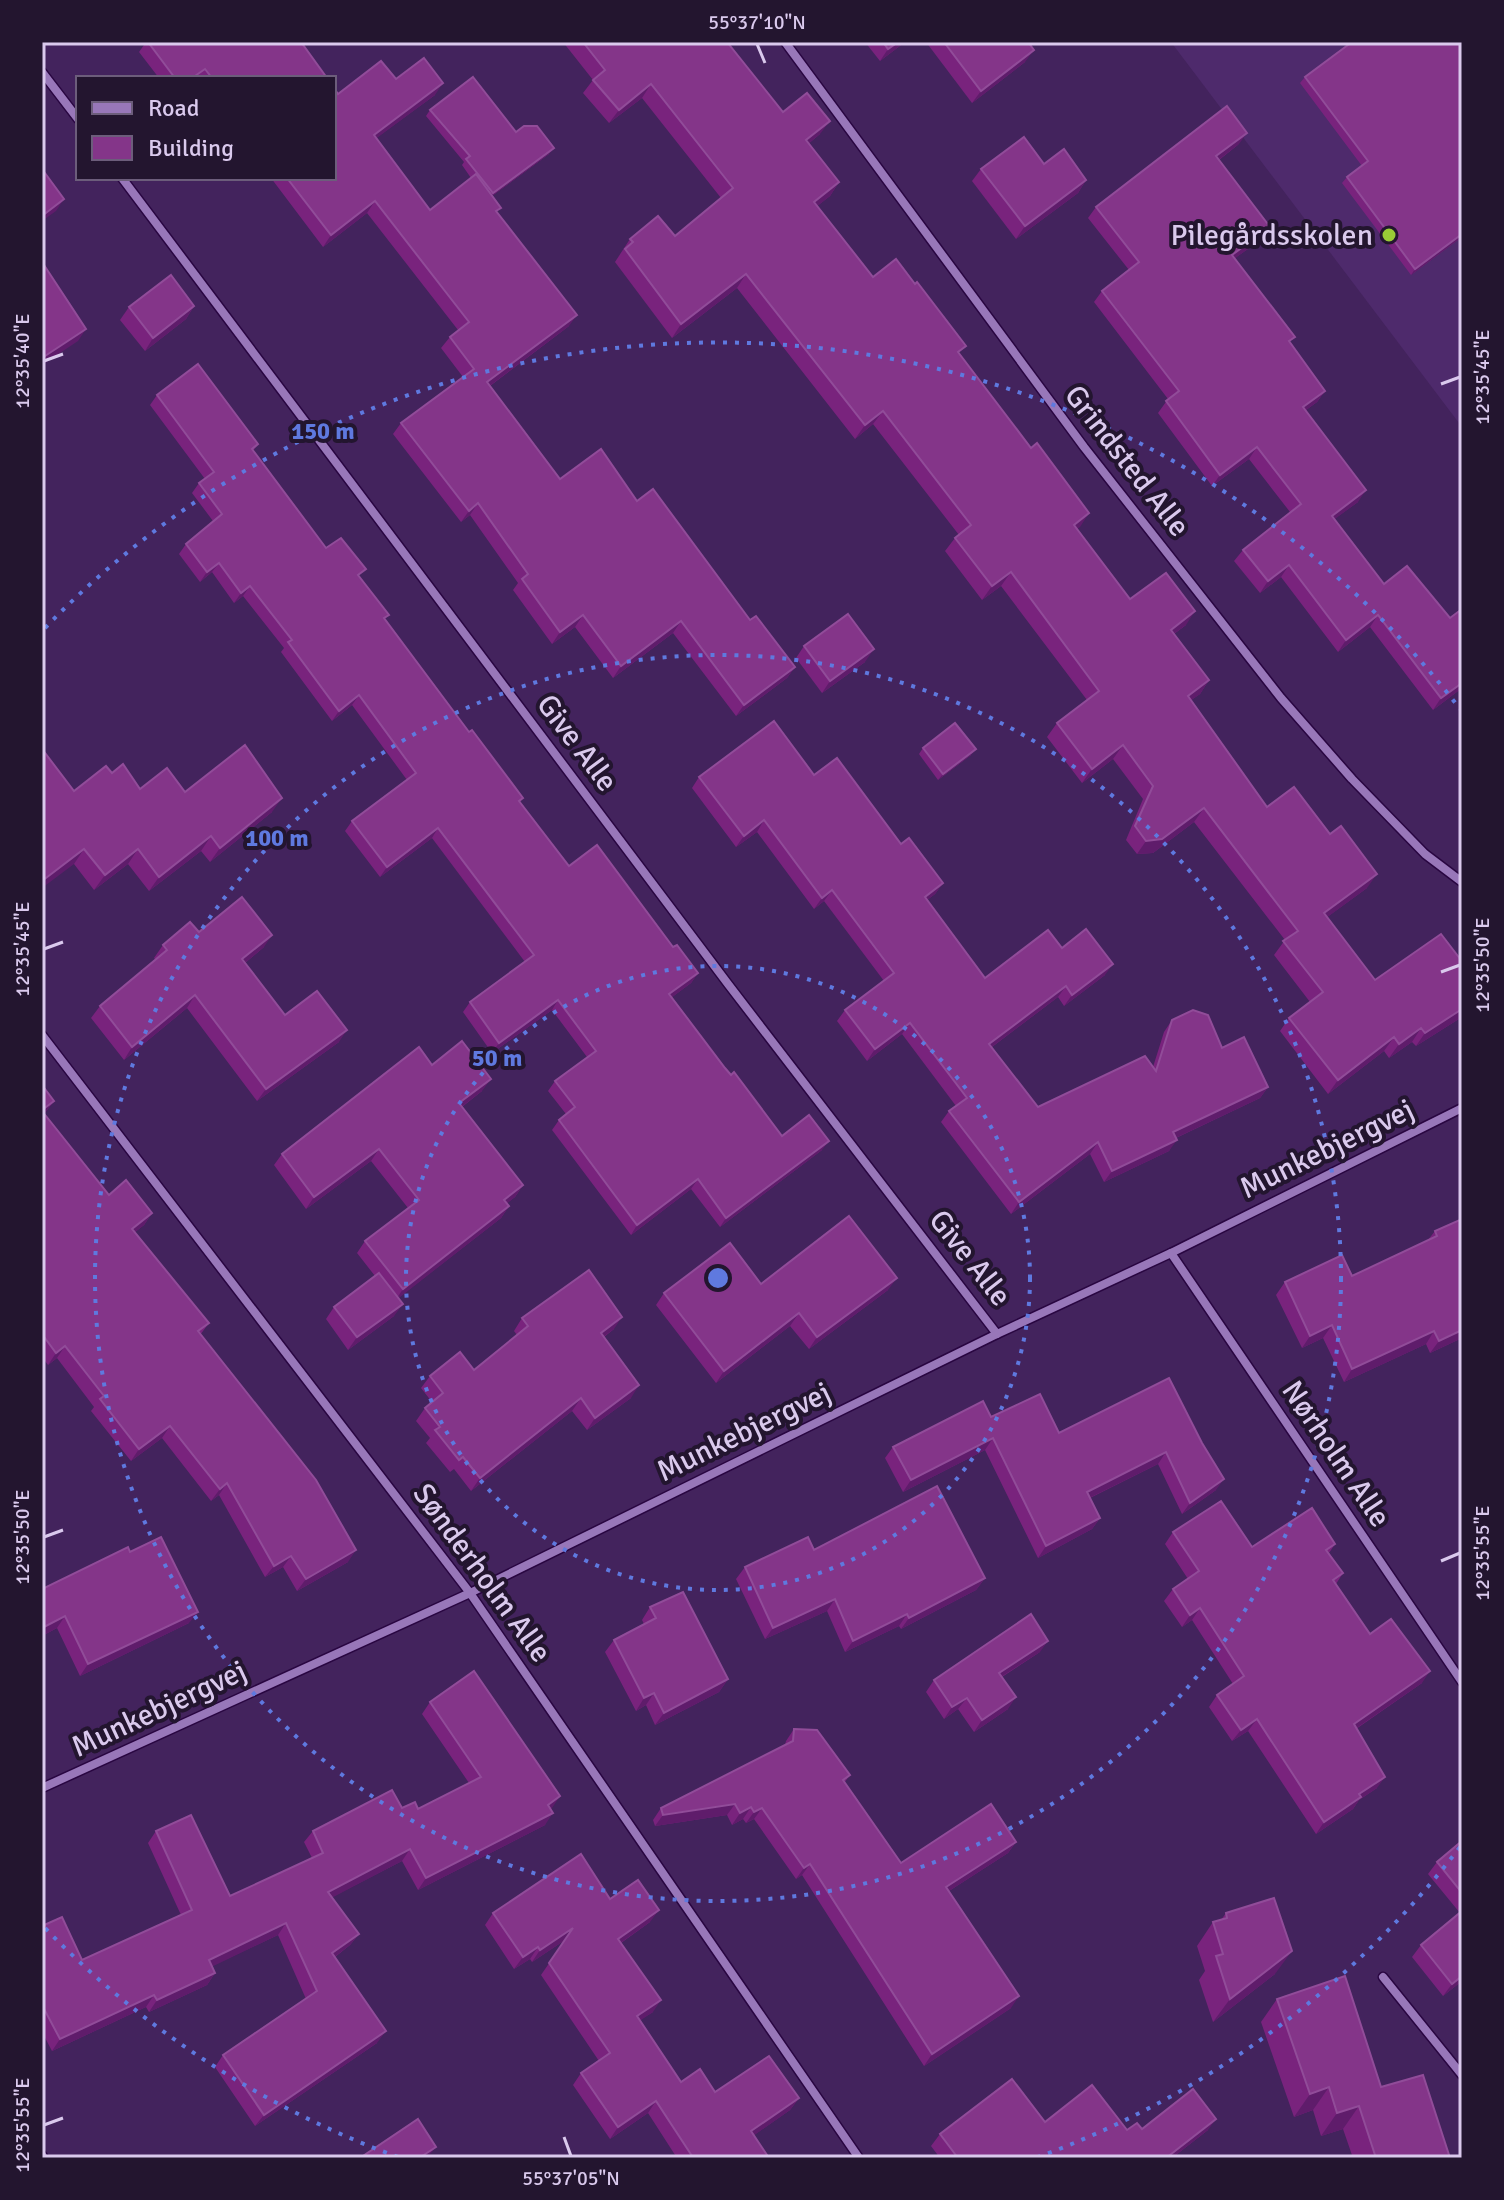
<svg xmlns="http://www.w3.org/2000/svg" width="1504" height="2200" viewBox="0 0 1504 2200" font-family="Signika,sans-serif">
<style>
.built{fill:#4e2a6c}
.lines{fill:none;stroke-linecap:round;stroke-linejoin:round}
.street-casing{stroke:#290641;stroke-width:11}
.street{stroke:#9877b9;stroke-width:8}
.wall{fill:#79237d}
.shaded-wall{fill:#5f1c6b}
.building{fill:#843589;stroke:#914c99;stroke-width:2}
.ticks{fill:none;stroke:#dac9ed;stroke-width:3}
.ring{fill:none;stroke:#5f79df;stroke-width:4;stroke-dasharray:4 8}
.poi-dot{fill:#99cb36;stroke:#23152f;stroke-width:3}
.labels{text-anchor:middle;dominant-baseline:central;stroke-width:8;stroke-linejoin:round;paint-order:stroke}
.poi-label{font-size:30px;fill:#dac9ed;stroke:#23152f;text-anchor:end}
.street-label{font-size:30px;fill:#dac9ed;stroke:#23152f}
.centre{fill:#5f79df;stroke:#23152f;stroke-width:4}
.ring-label{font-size:24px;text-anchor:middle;font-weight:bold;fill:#5f79df;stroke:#23152f;stroke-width:8;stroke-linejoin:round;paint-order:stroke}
.neatline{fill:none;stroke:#dac9ed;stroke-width:3}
.ticks-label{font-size:20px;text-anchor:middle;fill:#dac9ed}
</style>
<rect width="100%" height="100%" fill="#43235d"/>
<polygon class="built" points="1171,42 1462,42 1462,427"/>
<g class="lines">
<defs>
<g id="street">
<polyline points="785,42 1084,447 1281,698 1352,779 1425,854 1462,882"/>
<polyline points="42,72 78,119"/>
<polyline points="122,178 728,984 997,1334"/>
<polyline points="42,1035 470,1593 859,2158"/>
<polyline points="1171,1253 1462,1682"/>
<polyline points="42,1788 470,1593 997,1334 1171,1253 1462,1108"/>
<polyline points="1383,1977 1462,2075"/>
<polyline points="42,2155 44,2158"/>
</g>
</defs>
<use href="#street" class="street-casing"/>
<use href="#street" class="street"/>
</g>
<g class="wall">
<polygon points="141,42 301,42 327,78 159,78 139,52 144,45"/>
<polygon points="563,42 727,42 783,112 820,134 808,144 839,182 830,196 817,206 873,277 960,354 1031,448 1089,513 1077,529 1130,599 1186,625 1174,634 1209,680 1200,694 1191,700 1267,807 1367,888 1327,917 1375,980 1462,1017 1416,1046 1412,1042 1389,1058 1384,1051 1328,1094 1280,1031 1289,1018 1310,1002 1274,955 1285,940 1194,822 1153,853 1137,854 1126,840 1143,799 1113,759 1082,783 1047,737 1057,723 1087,700 1001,586 982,600 945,551 955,538 959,535 873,424 855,439 737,288 672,338 615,262 630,239 675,236 721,198 642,98 609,123 583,93 593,80"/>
<polygon points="865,42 905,42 880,61"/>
<polygon points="926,42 1028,42 1025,62 972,103"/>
<polygon points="1305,77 1462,237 1411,275 1342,183 1347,177 1362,166 1300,83"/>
<polygon points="396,79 435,95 376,138 430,210 471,178 462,165 464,162 426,116 430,110 516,132 549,154 492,196 497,213 569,326 490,386 560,479 637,501 795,667 787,678 736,716 673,633 613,678 575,627 552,644 513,590 518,583 470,515 461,522 393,434 401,423 463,377 441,348 450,337 458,330 367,213 323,247 271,178 334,178 338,94"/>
<polygon points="1239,144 1219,160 1262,239 1235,258 1291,343 1325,391 1317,402 1306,410 1358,502 1334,519 1384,584 1450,618 1462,609 1462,688 1433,710 1370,627 1338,652 1281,577 1260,593 1234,561 1243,550 1290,512 1249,459 1212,486 1158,413 1168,399 1094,302 1102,291 1129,270 1088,218 1096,207"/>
<polygon points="1044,164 1086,180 1078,193 1016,239 972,181 981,169"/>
<polygon points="194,306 186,319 145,351 120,320 129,307"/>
<polygon points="157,395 258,444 253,451 326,548 360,578 389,615 385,619 469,732 523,798 520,802 569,866 673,947 698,973 691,983 672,997 725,1068 782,1136 822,1150 720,1227 691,1189 631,1235 552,1130 559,1120 566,1114 548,1091 555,1081 587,1057 552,1010 492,1053 463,1012 470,1002 525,962 432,838 380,877 345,831 352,821 407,780 352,705 332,721 281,652 284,648 243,596 234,603 212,572 200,582 179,554 186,544 213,521 192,493 199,483 205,479 150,405"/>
<polygon points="804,646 865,662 822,693 796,658"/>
<polygon points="923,748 971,755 938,780 919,754"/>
<polygon points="112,773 140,789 185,792 272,812 210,862 201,851 149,891 128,864 94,890 74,864 74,791"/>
<polygon points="814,775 901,844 943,883 935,894 927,900 985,978 1062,948 1105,975 1064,1006 1058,997 992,1047 1038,1107 1153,1067 1164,1032 1172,1020 1222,1048 1268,1087 1260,1098 1176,1138 1169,1151 1104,1182 1090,1154 1011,1214 941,1122 949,1111 956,1106 902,1034 867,1061 837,1021 845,1010 884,981 824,901 814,909 757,832 736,847 692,788 699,777"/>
<polygon points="199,932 264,947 245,963 285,1015 339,1042 257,1101 187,1008 124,1060 91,1018 100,1006 156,960 154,958 163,945"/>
<polygon points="432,1065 482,1091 462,1107 523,1185 515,1197 507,1203 509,1206 501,1218 398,1298 394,1316 348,1350 326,1319 334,1307 375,1276 357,1253 365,1241 408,1208 371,1161 306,1209 274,1165 282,1154"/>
<polygon points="42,1085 54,1101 44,1114 109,1195 152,1213 144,1225 135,1232 209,1323 200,1335 348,1562 297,1591 283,1567 265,1577 219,1495 211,1501 162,1438 131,1461 91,1411 94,1407 57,1358 48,1365 42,1357"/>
<polygon points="1462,1219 1462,1338 1430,1353 1426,1344 1344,1382 1323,1338 1302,1348 1276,1295 1285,1282 1352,1276 1428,1240 1435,1231"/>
<polygon points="761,1284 888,1290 809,1349 790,1326 716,1383 656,1305 664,1293"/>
<polygon points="522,1318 614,1329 604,1337 631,1398 587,1430 572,1411 471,1491 454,1469 450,1472 426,1443 430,1438 416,1421 425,1408 432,1402 421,1388 430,1376 474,1370 517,1335 514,1331"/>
<polygon points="1169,1378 1216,1490 1182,1514 1158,1464 1090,1498 1100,1518 1092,1529 1038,1558 985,1450 903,1492 885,1458 893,1447 991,1417 1059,1433"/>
<polygon points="1173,1532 1252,1547 1335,1544 1329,1553 1343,1573 1336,1584 1370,1634 1422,1683 1356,1729 1377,1788 1359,1800 1353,1809 1316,1834 1248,1731 1232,1741 1209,1707 1217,1695 1233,1684 1192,1620 1182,1627 1164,1601 1173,1589 1188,1579 1165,1544"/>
<polygon points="814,1550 985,1578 976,1590 901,1629 899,1626 845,1652 827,1611 765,1639 736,1579 745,1567"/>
<polygon points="130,1552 189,1623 80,1676 57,1628 42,1636 42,1589"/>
<polygon points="650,1607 728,1679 719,1692 655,1725 646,1705 636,1711 605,1652 614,1640 644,1624 642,1620"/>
<polygon points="1040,1652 1002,1677 1008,1709 974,1732 958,1709 944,1719 926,1692 934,1680"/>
<polygon points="430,1702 560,1796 550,1809 545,1825 418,1890 402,1861 332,1897 359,1934 350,1945 335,1957 377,2043 255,2126 215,2067 223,2055 306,1999 278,1935 212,1966 215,1973 207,1985 149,2012 146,2007 52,2051 42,2032 42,1926 82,1960 181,1915 148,1843 156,1831 230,1896 312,1858 304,1842 313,1831 402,1808 418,1809 469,1783 422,1714"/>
<polygon points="794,1729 850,1775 844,1783 901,1863 1016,1842 1008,1853 949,1891 1011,2008 924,2066 802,1875 796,1879 754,1819 746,1823 743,1819 732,1825 727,1815 655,1826 653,1820 661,1808 785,1745 786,1741"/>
<polygon points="1462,1841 1462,1981 1443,1996 1412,1957 1421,1945 1460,1913 1428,1874 1437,1862"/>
<polygon points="610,1899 650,1922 621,1943 653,2012 640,2020 681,2082 715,2092 799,2098 790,2110 754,2135 769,2158 677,2158 648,2113 610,2139 573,2085 581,2073 599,2061 541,1975 565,1940 532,1962 530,1959 514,1969 485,1925 493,1913"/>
<polygon points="1226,1913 1275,1974 1213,2022 1199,1980 1205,1971 1197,1946 1213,1922 1221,1920"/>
<polygon points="1277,1999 1381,2087 1450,2158 1353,2158 1343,2129 1321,2136 1313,2110 1294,2117 1261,2022"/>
<polygon points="1045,2122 1127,2130 1142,2129 1208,2130 1172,2158 940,2158 931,2146 940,2134"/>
</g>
<g class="shaded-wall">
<polygon points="898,42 905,42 880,61 888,49"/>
<polygon points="1034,50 1025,62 972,103 981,91"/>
<polygon points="443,83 435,95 366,146 374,135"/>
<polygon points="651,84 642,98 609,123 619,110"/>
<polygon points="830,121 820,134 796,154 806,140"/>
<polygon points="1247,133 1239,144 1208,168 1216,156"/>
<polygon points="554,148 549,154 488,199 493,193"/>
<polygon points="1086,180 1078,193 1016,239 1025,226"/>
<polygon points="839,182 830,196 805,216 814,202"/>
<polygon points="64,199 56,211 42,221 42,216"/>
<polygon points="375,201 367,213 323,247 331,235"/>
<polygon points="1270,227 1262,239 1224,266 1232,255"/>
<polygon points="1462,234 1462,237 1411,275 1415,269"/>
<polygon points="746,274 737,288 672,338 681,324"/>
<polygon points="194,306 186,319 145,351 153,338"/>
<polygon points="577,315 569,326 479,394 487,382"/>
<polygon points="86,329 78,341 42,365 42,358"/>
<polygon points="1325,391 1317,402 1295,418 1303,407"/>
<polygon points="883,411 873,424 855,439 865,425"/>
<polygon points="1257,447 1249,459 1212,486 1220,475"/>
<polygon points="1366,490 1358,502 1324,527 1332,516"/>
<polygon points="478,503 470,515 461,522 469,511"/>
<polygon points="1089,513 1080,527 1064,538 1074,525"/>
<polygon points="219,563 212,572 200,582 207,572"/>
<polygon points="1289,565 1281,577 1260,593 1268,581"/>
<polygon points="1011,572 1001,586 982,600 992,586"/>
<polygon points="250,586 243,596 234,603 241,593"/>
<polygon points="1195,611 1186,625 1161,643 1171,630"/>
<polygon points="583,615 575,627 552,644 560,632"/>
<polygon points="1378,615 1370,627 1338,652 1346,640"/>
<polygon points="681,621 673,633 613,678 621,666"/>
<polygon points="874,649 865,662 822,693 830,681"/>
<polygon points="795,667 787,678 736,716 744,705"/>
<polygon points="1209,680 1200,694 1179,709 1188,696"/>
<polygon points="1462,683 1462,688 1433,710 1441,698"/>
<polygon points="359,695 352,705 332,721 339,711"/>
<polygon points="1123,745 1113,759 1082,783 1092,769"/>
<polygon points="976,749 971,755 938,780 943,774"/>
<polygon points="282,798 272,812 210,862 220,848"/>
<polygon points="1204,808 1194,822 1153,853 1137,854 1146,841"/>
<polygon points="764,820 757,832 736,847 744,836"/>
<polygon points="438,828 432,838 380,877 387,867"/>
<polygon points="211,836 201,851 149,891 159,877"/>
<polygon points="84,849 74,864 42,888 42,881"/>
<polygon points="138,849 128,864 94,890 105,875"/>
<polygon points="1377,874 1367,888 1314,927 1324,913"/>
<polygon points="943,883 935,894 917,908 925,897"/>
<polygon points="832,890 824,901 814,909 822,898"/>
<polygon points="272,935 264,947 234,972 242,959"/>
<polygon points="1113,964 1105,975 1064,1006 1072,995"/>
<polygon points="698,973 691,983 663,1004 669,994"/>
<polygon points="1066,986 1058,997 981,1055 989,1044"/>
<polygon points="195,995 187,1008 124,1060 132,1047"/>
<polygon points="558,1000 552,1010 492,1053 499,1043"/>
<polygon points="1462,1009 1462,1017 1416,1046 1425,1033"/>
<polygon points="910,1023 902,1034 867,1061 875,1049"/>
<polygon points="1421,1028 1412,1042 1389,1058 1399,1044"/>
<polygon points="347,1030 339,1042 257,1101 266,1089"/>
<polygon points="1394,1037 1384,1051 1328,1094 1338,1080"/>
<polygon points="491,1079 482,1091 451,1115 459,1103"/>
<polygon points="1268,1087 1260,1098 1165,1143 1173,1132"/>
<polygon points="54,1101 45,1113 42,1115 42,1110"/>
<polygon points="1177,1140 1169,1151 1104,1182 1112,1171"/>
<polygon points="829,1141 822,1150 720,1227 726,1218"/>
<polygon points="1098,1142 1090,1154 1011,1214 1019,1202"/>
<polygon points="379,1149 371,1161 306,1209 314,1197"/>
<polygon points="698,1179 691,1189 631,1235 637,1225"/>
<polygon points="523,1185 515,1197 496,1212 504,1200"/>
<polygon points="509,1206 501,1218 395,1301 403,1289"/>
<polygon points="152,1213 144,1225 124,1241 132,1229"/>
<polygon points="897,1278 888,1290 809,1349 817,1337"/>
<polygon points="403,1304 394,1316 348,1350 357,1337"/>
<polygon points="799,1313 790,1326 716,1383 724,1371"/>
<polygon points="622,1317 614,1329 592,1345 601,1333"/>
<polygon points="1332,1325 1323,1338 1302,1348 1310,1336"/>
<polygon points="1462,1330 1462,1338 1430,1353 1439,1341"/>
<polygon points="1434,1331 1426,1344 1344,1382 1352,1369"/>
<polygon points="65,1346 57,1358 48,1365 56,1353"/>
<polygon points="639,1385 631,1398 587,1430 595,1418"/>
<polygon points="581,1398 572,1411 471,1491 480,1478"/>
<polygon points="170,1426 162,1438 131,1461 139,1449"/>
<polygon points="993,1438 985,1450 903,1492 911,1480"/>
<polygon points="1166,1452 1158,1464 1079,1503 1087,1492"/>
<polygon points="1224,1479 1216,1490 1182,1514 1190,1503"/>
<polygon points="227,1483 219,1495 211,1501 220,1489"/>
<polygon points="1100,1518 1092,1529 1038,1558 1046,1546"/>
<polygon points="356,1550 348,1562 297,1591 306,1579"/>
<polygon points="291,1556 283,1567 265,1577 274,1566"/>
<polygon points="985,1578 976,1590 901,1629 909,1618"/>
<polygon points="835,1599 827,1611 765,1639 773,1628"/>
<polygon points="1200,1608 1192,1620 1182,1627 1190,1615"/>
<polygon points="198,1612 189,1623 80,1676 88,1664"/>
<polygon points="907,1614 899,1626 845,1652 853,1641"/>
<polygon points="65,1616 57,1628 42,1636 42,1628"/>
<polygon points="1048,1641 1040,1652 990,1684 999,1673"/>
<polygon points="1430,1671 1422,1683 1345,1736 1354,1724"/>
<polygon points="728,1679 719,1692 655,1725 664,1713"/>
<polygon points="654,1693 646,1705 636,1711 644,1698"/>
<polygon points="1016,1697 1008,1709 974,1732 982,1720"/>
<polygon points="967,1698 958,1709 944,1719 952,1707"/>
<polygon points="1257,1719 1248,1731 1232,1741 1241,1730"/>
<polygon points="1385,1777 1377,1788 1359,1800 1353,1809 1316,1834 1324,1822 1359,1794"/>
<polygon points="560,1796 552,1808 539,1817 548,1805"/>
<polygon points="735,1804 727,1815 655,1826 663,1815"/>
<polygon points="751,1807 743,1819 732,1825 740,1813"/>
<polygon points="762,1808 754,1819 746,1823 754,1812"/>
<polygon points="553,1813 545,1825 418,1890 426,1878"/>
<polygon points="1016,1842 1008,1853 938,1898 946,1887"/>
<polygon points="410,1849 402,1861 320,1904 328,1892"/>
<polygon points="810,1864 802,1875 796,1879 804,1868"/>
<polygon points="659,1910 650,1922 609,1951 618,1939"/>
<polygon points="286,1923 278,1935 201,1972 209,1960"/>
<polygon points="573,1928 565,1940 532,1962 540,1950"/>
<polygon points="359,1934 350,1945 324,1965 332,1953"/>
<polygon points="538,1947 530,1959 514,1969 523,1957"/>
<polygon points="1292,1951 1275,1974 1213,2022 1230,1999"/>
<polygon points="215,1973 207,1985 149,2012 157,2000"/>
<polygon points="1462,1976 1462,1981 1443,1996 1452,1984"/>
<polygon points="154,1995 146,2007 52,2051 60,2039"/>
<polygon points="1019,1996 1011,2008 924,2066 932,2054"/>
<polygon points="661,2000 653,2012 629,2028 637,2016"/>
<polygon points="386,2031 377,2043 255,2126 264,2115"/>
<polygon points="1329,2087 1313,2110 1294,2117 1310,2094"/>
<polygon points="799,2098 790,2110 743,2143 751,2131"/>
<polygon points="656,2101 648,2113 610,2139 618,2127"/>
<polygon points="1359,2106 1343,2129 1321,2136 1337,2113"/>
<polygon points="1216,2119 1208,2130 1172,2158 1165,2158"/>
<polygon points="436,2147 431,2153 424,2158 419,2158"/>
</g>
<g class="building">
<polygon points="148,42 301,42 327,78 212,78 205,69 192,78 175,78"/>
<polygon points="583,42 727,42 783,112 807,93 830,121 806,140 839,182 814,202 873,277 896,259 915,284 917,282 966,346 958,352 1031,448 1037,443 1089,513 1074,525 1130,599 1166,573 1195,611 1171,630 1209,680 1188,696 1267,807 1294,787 1330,834 1341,826 1377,874 1324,913 1375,980 1441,934 1461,960 1462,960 1462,1009 1425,1033 1421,1028 1399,1044 1394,1037 1338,1080 1289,1018 1323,992 1283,941 1298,931 1204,808 1162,839 1146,841 1135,826 1153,786 1123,745 1092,769 1057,723 1099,691 1011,572 992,586 955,538 971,525 883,411 865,425 746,274 681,324 625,249 633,242 630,239 658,216 675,236 733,188 651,84 619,110 593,80 605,70"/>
<polygon points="883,42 898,42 888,49"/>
<polygon points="944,42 1028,42 1034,50 981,91"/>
<polygon points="1352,42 1462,42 1462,234 1415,269 1347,177 1368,161 1305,77"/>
<polygon points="424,58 443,83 374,135 430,210 476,174 501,208 496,211 577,315 487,382 560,479 601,449 637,501 653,489 750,620 756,616 795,667 744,705 681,621 621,666 583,615 560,632 522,579 528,574 478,503 469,511 401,423 474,369 450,337 469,322 375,201 331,235 287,178 334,178 334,88 338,94 381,61 396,79"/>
<polygon points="473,77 516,132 524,126 537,126 554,148 493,193 466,159 470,156 430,110"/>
<polygon points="1227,106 1247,133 1216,156 1270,227 1232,255 1295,337 1289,341 1325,391 1303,407 1366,490 1332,516 1384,584 1407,566 1450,618 1462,609 1462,683 1441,698 1378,615 1346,640 1289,565 1268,581 1243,550 1301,504 1257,447 1220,475 1166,401 1179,391 1102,291 1139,262 1096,207"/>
<polygon points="1024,137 1044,164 1064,149 1086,180 1025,226 981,169"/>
<polygon points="42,169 64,199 42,216"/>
<polygon points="42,262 86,329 42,358"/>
<polygon points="171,275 194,306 153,338 129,307"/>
<polygon points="198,364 258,444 252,449 326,548 341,538 366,569 358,575 389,615 384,618 469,732 472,730 523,798 519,801 569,866 597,845 673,947 677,945 698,973 669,994 725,1068 731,1075 734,1072 782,1136 809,1115 829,1141 726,1218 698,1179 637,1225 559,1120 575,1107 555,1081 596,1051 558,1000 499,1043 470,1002 534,955 438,828 387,867 352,821 416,773 359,695 339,711 288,642 292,640 250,586 241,593 219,563 207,572 186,544 222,514 199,483 214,472 157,395"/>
<polygon points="848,614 874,649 830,681 804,646"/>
<polygon points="774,721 814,775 837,758 901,844 909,838 943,883 925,897 985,978 1048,930 1062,948 1086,929 1113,964 1072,995 1066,986 989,1044 1038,1107 1145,1056 1156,1071 1172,1020 1193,1010 1208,1015 1222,1048 1244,1037 1268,1087 1173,1132 1177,1140 1112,1171 1098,1142 1019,1202 949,1111 967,1098 910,1023 875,1049 845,1010 894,973 832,890 822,898 764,820 744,836 699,777"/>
<polygon points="955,723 976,749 943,774 923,748"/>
<polygon points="245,745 282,798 220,848 211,836 159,877 138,849 105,875 84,849 42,881 42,749 74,791 106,766 112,773 123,764 140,789 167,768 185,792"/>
<polygon points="242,897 272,935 242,959 285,1015 317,991 347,1030 266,1089 195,995 132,1047 100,1006 167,950 163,945 190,922 199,932"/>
<polygon points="462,1041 491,1079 459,1103 523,1185 504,1200 509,1206 403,1289 365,1241 419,1200 379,1149 314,1197 282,1154 419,1047 432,1065"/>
<polygon points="42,1085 54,1101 42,1110"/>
<polygon points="42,1111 109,1195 126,1180 152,1213 132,1229 209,1323 198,1331 316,1480 356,1550 306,1579 291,1556 274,1566 227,1483 220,1489 170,1426 139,1449 100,1399 104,1396 65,1346 56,1353 42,1334"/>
<polygon points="849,1216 897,1278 817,1337 799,1313 724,1371 664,1293 730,1243 761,1284"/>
<polygon points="1462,1219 1462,1330 1439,1341 1434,1331 1352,1369 1332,1325 1310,1336 1285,1282 1342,1255 1352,1276 1437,1236 1435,1231"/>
<polygon points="589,1270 622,1317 601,1333 639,1385 595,1418 581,1398 480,1478 463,1457 459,1460 435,1430 440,1427 425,1408 443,1393 430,1376 460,1352 474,1370 528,1326 522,1318"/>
<polygon points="379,1273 403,1304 357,1337 334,1307"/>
<polygon points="1169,1378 1202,1443 1224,1479 1190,1503 1166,1452 1087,1492 1100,1518 1046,1546 993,1438 911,1480 893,1447 983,1401 991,1417 1040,1394 1059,1433"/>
<polygon points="937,1486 985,1578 909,1618 907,1614 853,1641 835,1599 773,1628 745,1567 808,1537 814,1550"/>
<polygon points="1221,1501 1252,1547 1312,1508 1335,1544 1326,1550 1343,1573 1333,1580 1370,1634 1391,1619 1430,1671 1354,1724 1385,1777 1359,1794 1361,1797 1324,1822 1257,1719 1241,1730 1217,1695 1244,1676 1200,1608 1190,1615 1173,1589 1199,1571 1173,1532"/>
<polygon points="161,1537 198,1612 88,1664 65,1616 42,1628 42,1589 128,1547 130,1552"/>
<polygon points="683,1592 728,1679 664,1713 654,1693 644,1698 614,1640 656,1618 650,1607"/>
<polygon points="1031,1614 1048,1641 999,1673 1016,1697 982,1720 967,1698 952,1707 934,1680"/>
<polygon points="474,1671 560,1796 548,1805 553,1813 426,1878 410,1849 328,1892 359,1934 332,1953 386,2031 264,2115 223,2055 317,1991 286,1923 209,1960 215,1973 157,2000 154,1995 60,2039 42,2005 42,1926 62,1917 82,1960 192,1910 156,1831 191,1815 230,1896 323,1853 313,1831 392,1790 402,1808 415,1802 418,1809 481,1777 430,1702"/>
<polygon points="794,1729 817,1730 850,1775 843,1780 901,1863 991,1804 1016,1842 946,1887 1019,1996 932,2054 810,1864 804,1868 762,1808 754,1812 751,1807 740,1813 735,1804 663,1815 661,1808 793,1741"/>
<polygon points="1462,1841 1462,1893 1437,1862"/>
<polygon points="581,1854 610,1899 638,1880 659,1910 618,1939 661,2000 637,2016 681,2082 700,2069 715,2092 769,2056 799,2098 751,2131 769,2158 689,2158 692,2156 656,2101 618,2127 581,2073 610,2053 549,1963 573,1928 540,1950 538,1947 523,1957 493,1913"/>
<polygon points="1274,1898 1292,1951 1230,1999 1216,1956 1223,1954 1213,1922 1227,1918 1226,1913"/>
<polygon points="1462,1911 1462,1976 1452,1984 1421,1945"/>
<polygon points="1345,1976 1381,2087 1423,2075 1450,2158 1376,2158 1359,2106 1337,2113 1329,2087 1310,2094 1277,1999"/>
<polygon points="1012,2079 1045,2122 1092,2085 1127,2130 1137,2123 1142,2129 1193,2089 1216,2119 1166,2158 958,2158 940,2134"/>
<polygon points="418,2119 436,2147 419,2158 360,2158"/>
</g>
<path class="ticks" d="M757,44L765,63M44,361L63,354M1441,384L1460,377M44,949L63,942M1441,972L1460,965M44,1537L63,1530M1441,1561L1460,1553M44,2125L63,2118M564,2137L571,2156"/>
<g class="ring">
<circle cx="718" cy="1278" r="312"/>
<circle cx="718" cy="1278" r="623"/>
<path d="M1460 1847A935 935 0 0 1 1038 2157M398 2157A935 935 0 0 1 45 1928M45 628A935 935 0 0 1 1460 709"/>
</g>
<circle class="poi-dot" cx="1389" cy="235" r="8"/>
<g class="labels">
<g class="poi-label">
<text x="1373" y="235">Pilegårdsskolen</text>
</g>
<g class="street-label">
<text transform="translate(1127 461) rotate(52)">Grindsted Alle</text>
<text transform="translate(577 743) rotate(53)">Give Alle</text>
<text transform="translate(1327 1149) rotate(-26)">Munkebjergvej</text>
<text transform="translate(970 1258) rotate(52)">Give Alle</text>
<text transform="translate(744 1432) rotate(-26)">Munkebjergvej</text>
<text transform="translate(1336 1454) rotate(56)">Nørholm Alle</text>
<text transform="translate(482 1573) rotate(54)">Sønderholm Alle</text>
<text transform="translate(159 1709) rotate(-25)">Munkebjergvej</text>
</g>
</g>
<circle cx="718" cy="1278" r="12" class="centre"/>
<g class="ring-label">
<text x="323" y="439">150 m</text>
<text x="277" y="846">100 m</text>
<text x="497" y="1066">50 m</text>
</g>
<rect width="1504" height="2200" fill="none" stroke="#23152f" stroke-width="88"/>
<rect x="76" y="76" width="260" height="104" fill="#23152f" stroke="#6c5d7b" stroke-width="2"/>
<rect x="92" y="102" width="40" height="12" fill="#9877b9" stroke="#6c5d7b" stroke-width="2"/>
<text x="148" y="116" font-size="24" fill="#dac9ed">Road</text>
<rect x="92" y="136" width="40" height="24" fill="#843589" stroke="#6c5d7b" stroke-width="2"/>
<text x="148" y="156" font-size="24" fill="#dac9ed">Building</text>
<rect x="44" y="44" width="1416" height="2112" class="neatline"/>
<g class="ticks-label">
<text x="757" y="29">55°37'10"N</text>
<text transform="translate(22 361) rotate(-90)" y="7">12°35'40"E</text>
<text transform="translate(1482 377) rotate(-90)" y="7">12°35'45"E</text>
<text transform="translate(22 949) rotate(-90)" y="7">12°35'45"E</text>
<text transform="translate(1482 965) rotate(-90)" y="7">12°35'50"E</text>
<text transform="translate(22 1537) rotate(-90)" y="7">12°35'50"E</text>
<text transform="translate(1482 1553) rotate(-90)" y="7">12°35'55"E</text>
<text transform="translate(22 2125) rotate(-90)" y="7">12°35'55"E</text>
<text x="571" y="2185">55°37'05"N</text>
</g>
</svg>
